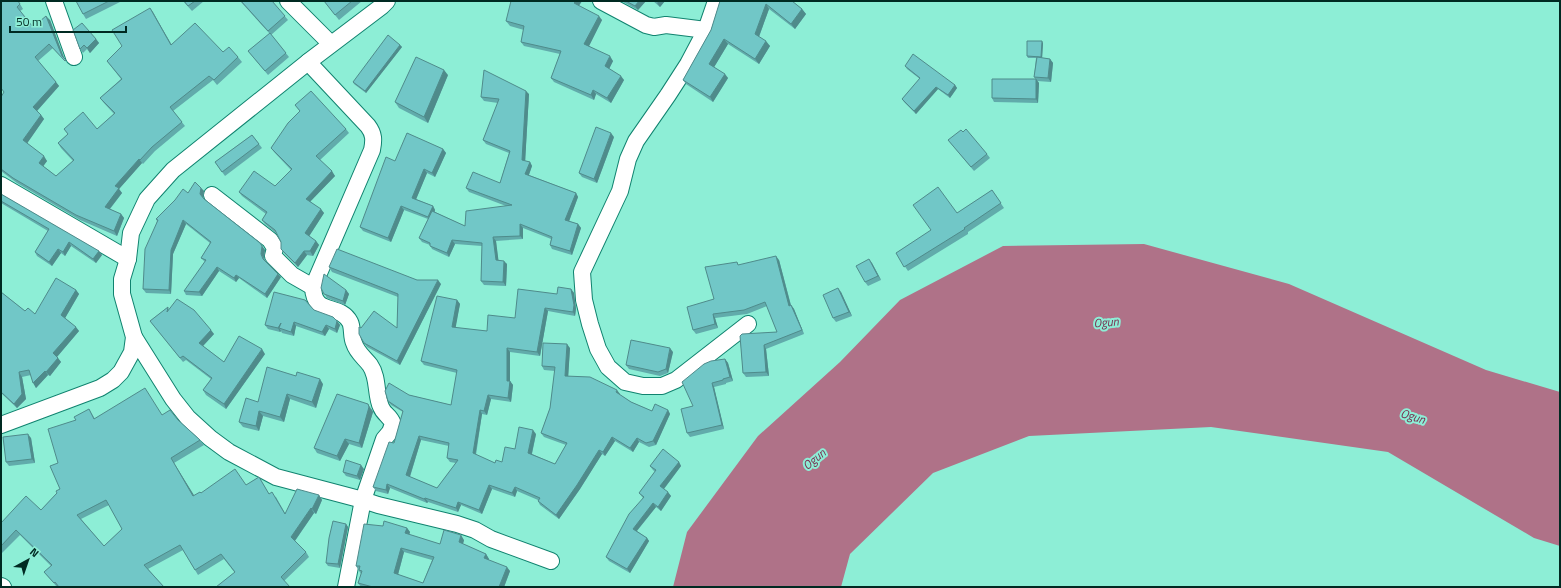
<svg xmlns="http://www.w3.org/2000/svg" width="1561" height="588" viewBox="0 0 1561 588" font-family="'Titillium Web',sans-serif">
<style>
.water{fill:#af7288}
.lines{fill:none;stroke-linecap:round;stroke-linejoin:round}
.street-casing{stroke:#10836f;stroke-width:18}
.street{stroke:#fff;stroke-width:16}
.wall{fill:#61abab;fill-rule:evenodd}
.shaded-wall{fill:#4f8b8b}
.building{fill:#71c7c7;stroke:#4f8b8b;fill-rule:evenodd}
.labels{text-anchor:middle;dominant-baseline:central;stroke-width:4;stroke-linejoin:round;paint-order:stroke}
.water-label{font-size:12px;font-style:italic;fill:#782b4d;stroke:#8deed6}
</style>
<rect width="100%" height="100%" fill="#8deed6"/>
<polygon class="water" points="1144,244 1289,284 1486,370 1560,392 1560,546 1534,538 1388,452 1211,427 1029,436 933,473 850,554 841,587 673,587 687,532 758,436 840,362 900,300 1003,246"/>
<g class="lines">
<defs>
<g id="street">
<polyline points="54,1 74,57"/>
<polyline points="288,1 331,44"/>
<polyline points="601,1 646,25 654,27 666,25 706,30"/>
<polyline points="716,1 706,30 688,64 668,95 636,141 628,159 620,191 582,272 584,300 590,324 598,349 608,367 625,382 643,386 662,386 676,380 748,324"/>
<path d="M308,62L368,126C374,134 374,140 372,150L313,287C314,317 339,302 350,322C353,328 351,337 354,343C357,353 365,358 370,365C379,378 375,394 381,407C384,415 390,415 393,424L390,432L384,439L363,500L346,587"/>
<polyline points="1,185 128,259"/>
<polyline points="212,195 270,240 275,248 273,256 292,275 313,287"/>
<polyline points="134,337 173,399 188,418 210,438 229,452 276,477 363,500 378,505 457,524 475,530 491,539 551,561"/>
<polyline points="1,425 100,388 113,380 121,372 132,352 134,337 122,294 122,279 128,259 131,233 147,199 173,170 308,62 382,6 387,1"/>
<polyline points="1,586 3,587"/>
</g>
</defs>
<use href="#street" class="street-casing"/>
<use href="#street" class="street"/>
</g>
<g class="wall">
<polygon points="1,1 20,4 23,9 20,11 33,27 50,20 64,59 69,65 53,48 38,61 59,86 37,111 41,115 44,119 27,143 47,161 43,166 56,176 73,161 61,148 58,143 68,134 64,129 97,129 114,114 103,102 100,98 121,79 107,61 122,46 150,8 172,45 223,52 238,57 242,62 217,85 213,80 173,111 185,126 155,151 143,164 142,163 119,189 122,193 110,209 121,214 124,218 117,236 80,220 17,183 1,171 1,97 4,92"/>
<polygon points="76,1 122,1 86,19 83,14"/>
<polygon points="183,1 204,1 192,11"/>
<polygon points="240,1 272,1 288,20 271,35 289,57 268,75 248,51 270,34"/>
<polygon points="324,1 362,1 339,20"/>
<polygon points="582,1 579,6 602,20 589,46 613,61 609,69 624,80 611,103 596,94 594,100 554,82 551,78 560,54 524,46 521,42 524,30 510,26 506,21"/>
<polygon points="621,1 646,1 638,10"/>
<polygon points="653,1 665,1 660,7"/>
<polygon points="720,1 792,1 802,9 806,14 795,29 769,9 759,37 770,46 759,64 728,44 714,67 728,78 713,102 686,84 683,80 711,30"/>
<polygon points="73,30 96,39 99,43 90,53 87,49 83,53 80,49"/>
<polygon points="1043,43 1042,58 1050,59 1053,63 1051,82 1037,81 1034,77 1036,58 1028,58 1027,56"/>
<polygon points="400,45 402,47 366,93 354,84 353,82"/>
<polygon points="905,66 955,85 957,88 950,98 938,89 916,114 904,102 902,99 920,79 907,69"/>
<polygon points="448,75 428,123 399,108 395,102"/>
<polygon points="1036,79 1039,83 1038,103 994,102 992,98"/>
<polygon points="529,94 525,161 530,162 532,166 529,175 576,193 578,197 569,221 578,224 581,228 572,255 552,249 550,245 551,239 523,228 523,239 496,241 498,260 507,264 506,286 484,285 481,281 482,246 455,244 449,257 432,249 430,245 422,242 419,238 428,219 404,210 391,242 363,231 360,227 395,161 443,149 446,153 435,177 427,173 416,199 433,206 435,210 435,212 465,226 506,206 469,192 466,188 500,183 509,153 486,144 483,140 498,103 484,101 481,97"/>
<polygon points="295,105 346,129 349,133 320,160 335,176 310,201 324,213 309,236 316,241 319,245 313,256 307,255 298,267 284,253 281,249 281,242 277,234 265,224 262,220 266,214 242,196 239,192 275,186 291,170 274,152 271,148 300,111"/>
<polygon points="963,132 987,154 990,158 974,171 948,140"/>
<polygon points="252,135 262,148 225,176 215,162"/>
<polygon points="614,137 597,183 582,177 579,173"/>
<polygon points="201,188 204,191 203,198 260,243 265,250 264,258 265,260 281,277 267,298 239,278 236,282 219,271 202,296 186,295 184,291 205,262 201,258 210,243 186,224 173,254 171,294 146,293 143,289 157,221 156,219 188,193"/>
<polygon points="992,190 1004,208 968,232 968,234 908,271 896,253 931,231"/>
<polygon points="1,194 102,255 96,263 71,246 65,256 61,253 52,266 37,256 35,252 48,231 1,203"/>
<polygon points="779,260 791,305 794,309 804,334 766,349 769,376 746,377 743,373 740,336 777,332 767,306 747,314 715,318 718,328 696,334 693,330 714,299 739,265"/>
<polygon points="872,263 881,280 868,286 865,282"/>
<polygon points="329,267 417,280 441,284 400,365 367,347 364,343 361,328 397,328 398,297 332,272"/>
<polygon points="321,288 346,290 349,294 345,305 327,298"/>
<path d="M571,289L574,293L576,309L575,316L548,311L540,356L510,352V381L513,385L511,402L491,399L487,415L482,414L476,455L495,463L502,462L515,449L536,434L532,454L555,464L566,445L544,437L541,433L550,408L555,371L544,370L542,366L570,348L568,376L620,394H619L631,402L652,411L668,410L670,414L656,445L649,447L639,442L633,452L615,441L605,456L602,454L580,489L559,519L540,505L538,501V500L517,491L515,497L492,489L482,514L461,505L458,512L428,502L427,503L390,488L388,494L376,491L373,487L394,443L403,412L391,405L388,401L409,395L451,405L457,373L424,365L421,361L457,300L460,304L455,328L487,331L515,318L557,294ZM421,440L449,446L447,458L450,462L456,463L437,488L410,477Z"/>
<polygon points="76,290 79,294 65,318 79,331 57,357 61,362 50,376 48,375 36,388 31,375 22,377 26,399 17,408 1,393 1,292 25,311 35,314"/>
<polygon points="841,292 852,316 836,322 833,318"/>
<polygon points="168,307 169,310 214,334 203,346 224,362 265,354 226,409 206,395 203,390 211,379 186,360 183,362 150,321"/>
<polygon points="314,310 337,321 340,325 337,333 329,329 325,336 296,326 294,336 282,333 281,331 280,332 268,329 265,325"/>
<polygon points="673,352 668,373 660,376 629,369 626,365"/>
<polygon points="725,359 728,363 733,381 726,383 726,384 714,387 724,429 690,437 687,433 693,406"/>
<polygon points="323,384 316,408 290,399 284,422 263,416 259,431 243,427 239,422 258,402"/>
<path d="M89,409L95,419L162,415L178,420L200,440L204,445L174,463L194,496L201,493L246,485L259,477L269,494L276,497L285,513L319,495L322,500L316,514L314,513L295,541L306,552L309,557L284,581L235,573L224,559L198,575L183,550L148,569L164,587H57L44,572L51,566L20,535L1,554V523L41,510L57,493L60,489L58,463L76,420ZM109,505L122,529L104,546L81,519Z"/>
<polygon points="372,409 373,412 362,448 349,444 340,461 317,453 314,448"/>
<polygon points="31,438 35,463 9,466 6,462"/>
<polygon points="679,462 681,466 664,489 671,496 661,511 656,507 637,531 647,538 649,541 630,573 609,561 606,557 643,498 639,493 655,472 653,470 650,466"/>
<polygon points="364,469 360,480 346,476 343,472"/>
<polygon points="346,524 348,527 340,568 328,566 326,563"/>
<path d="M383,526L407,528L410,532L409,535L440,544L464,540L463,544L486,554L489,559V560L510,571L504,587H361L358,583L361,574L356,566ZM404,552L432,560L423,583L398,575Z"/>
</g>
<g class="shaded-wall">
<polygon points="576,1 582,1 577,8 574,3"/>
<polygon points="639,1 646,1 638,10 635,6"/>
<polygon points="659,1 665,1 660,7 657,3"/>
<polygon points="766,4 769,9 758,39 755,34"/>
<polygon points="150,8 153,12 174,50 171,45"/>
<polygon points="802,9 806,14 795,29 791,24"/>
<polygon points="46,16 50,20 65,60 62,56"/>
<polygon points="599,16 602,20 588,48 584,44"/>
<polygon points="96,39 99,43 90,53 87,48"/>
<polygon points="724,39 728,44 713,69 709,64"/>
<polygon points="766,41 770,46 759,64 755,59"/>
<polygon points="1042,41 1043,43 1042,59 1041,57"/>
<polygon points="400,45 402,47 366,93 365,91"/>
<polygon points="610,56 613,61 608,71 605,66"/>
<polygon points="1050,59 1053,63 1051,82 1048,78"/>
<polygon points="444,70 448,75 428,123 424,117"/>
<polygon points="725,74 728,78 713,102 710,97"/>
<polygon points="621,76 624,80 611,103 607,98"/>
<polygon points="1036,79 1039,83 1038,103 1036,99"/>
<polygon points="56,82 59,86 36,112 33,107"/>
<polygon points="955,85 957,88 950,98 948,95"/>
<polygon points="936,87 938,89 916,114 914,111"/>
<polygon points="593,90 596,94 594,100 591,95"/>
<polygon points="526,91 529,94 525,164 522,160"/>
<polygon points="41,115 44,119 26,145 23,140"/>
<polygon points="611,133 614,137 597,183 594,179"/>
<polygon points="443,149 446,153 435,177 432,173"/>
<polygon points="44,156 47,161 42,168 39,163"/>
<polygon points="139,159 142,163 119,189 122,193 108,211 105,207 115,186"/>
<polygon points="530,162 532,166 528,177 525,174"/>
<polygon points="424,169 427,173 415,202 412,198"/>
<polygon points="332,171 335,176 309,203 306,199"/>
<polygon points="201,188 204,191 203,198 200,194"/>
<polygon points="576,193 578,197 568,224 565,220"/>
<polygon points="401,206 404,210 391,242 388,238"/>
<polygon points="433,206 435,210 431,221 428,217"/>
<polygon points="321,209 324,213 308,238 305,233"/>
<polygon points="121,214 124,218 117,236 114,231"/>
<polygon points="183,220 186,224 173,254 171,294 169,290 171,250"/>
<polygon points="520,224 523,228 523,239 520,236"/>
<polygon points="578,224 581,228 572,255 570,251"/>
<polygon points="493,237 496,241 499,264 496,260"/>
<polygon points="452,240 455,244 449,257 447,253"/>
<polygon points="316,241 319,245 313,256 310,251"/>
<polygon points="69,242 71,246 65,256 63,252"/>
<polygon points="262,246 265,250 264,258 266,262 261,254"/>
<polygon points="58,249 61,253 52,266 49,262"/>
<polygon points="99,251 102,255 96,263 93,259"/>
<polygon points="304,251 307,255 298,267 295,263"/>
<polygon points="776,256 779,260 792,310 789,306"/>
<polygon points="869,259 872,263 881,280 878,276"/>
<polygon points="504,261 507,264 506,286 503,282"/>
<polygon points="217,267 219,271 202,296 199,292"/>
<polygon points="278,274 281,277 267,298 265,294"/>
<polygon points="236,275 239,278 236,282 234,278"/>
<polygon points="438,280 441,284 400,365 397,361"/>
<polygon points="838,288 841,292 852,316 849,312"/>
<polygon points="571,289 574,293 576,309 575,316 573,312"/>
<polygon points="76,290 79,294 64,320 61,315"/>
<polygon points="346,290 349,294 345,305 343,301"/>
<polygon points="457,300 460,304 455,331 452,327"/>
<polygon points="791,305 794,309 804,334 802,330"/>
<polygon points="545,308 548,311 540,356 537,352"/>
<polygon points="713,314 715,318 718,328 715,324"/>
<polygon points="337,321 340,325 337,333 335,329"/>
<polygon points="294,322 296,326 294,336 291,332"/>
<polygon points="281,323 279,328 281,331 280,332 278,328"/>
<polygon points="326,325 329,329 325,336 322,332"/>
<polygon points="76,327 79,331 56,358 53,353"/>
<polygon points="211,330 214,334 202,347 199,343"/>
<polygon points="567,344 570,348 568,380 565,376"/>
<polygon points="764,345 766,349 769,376 766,372"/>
<polygon points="507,348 510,352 510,383 510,381 513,385 511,402 508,398 507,381"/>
<polygon points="670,348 673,352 668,373 666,369"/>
<polygon points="262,349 265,354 226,409 224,404"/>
<polygon points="58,358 61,362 50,376 46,372"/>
<polygon points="725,359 728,363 733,381 730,377"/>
<polygon points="45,371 48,375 36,388 33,383"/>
<polygon points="19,372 22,377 26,399 17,408 14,404"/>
<polygon points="320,379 323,384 316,408 312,402"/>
<polygon points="712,383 714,387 724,429 722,425"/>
<polygon points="617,390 620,394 618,396 616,392"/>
<polygon points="287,394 290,399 284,422 280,417"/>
<polygon points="488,395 491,399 487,415 484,411"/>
<polygon points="368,404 373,412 362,448 359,443"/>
<polygon points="480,410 482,414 475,457 473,453"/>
<polygon points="668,410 670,414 656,445 653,441"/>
<polygon points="259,411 263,416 259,431 256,426"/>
<polygon points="533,430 536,434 531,457 528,453"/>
<polygon points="28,434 31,438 35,463 32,459"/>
<polygon points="419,436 421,440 409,479 406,475"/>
<polygon points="612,437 615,441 605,456 603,452"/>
<polygon points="637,438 639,442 633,452 630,448"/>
<polygon points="345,439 349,444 340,461 337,456"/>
<polygon points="599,450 602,454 580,489 559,519 556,515"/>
<polygon points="171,458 174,463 197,500 193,496"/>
<polygon points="679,462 681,466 663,490 660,486"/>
<polygon points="361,465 364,469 360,480 357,476"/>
<polygon points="387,484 390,488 388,494 386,490"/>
<polygon points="489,485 492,489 482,514 479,510"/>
<polygon points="515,487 517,491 515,497 512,493"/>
<polygon points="668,492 671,496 661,511 658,507"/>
<polygon points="319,495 322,500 316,514 312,509"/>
<polygon points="425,498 428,502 427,503 424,499"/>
<polygon points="458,502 461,505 458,512 456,508"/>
<polygon points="653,503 656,507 635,533 633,529"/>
<polygon points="311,508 314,513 294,542 291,537"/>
<polygon points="346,524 348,527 340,568 338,564"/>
<polygon points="407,528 410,532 408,538 405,533"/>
<polygon points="461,535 464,540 462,547 459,542"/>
<polygon points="647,538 649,541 630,573 627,569"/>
<polygon points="401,548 404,552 397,578 394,573"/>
<polygon points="486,554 489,559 488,563 484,558"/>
<polygon points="507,567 510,571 504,587 499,587"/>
</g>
<g class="building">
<polygon points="1,1 18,1 20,4 17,7 33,27 46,16 62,56 66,60 65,61 49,44 35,57 56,82 33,107 41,115 23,140 44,156 39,163 56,176 74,160 58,143 68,134 64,129 83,112 97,129 115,113 100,98 122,79 107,61 122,46 112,30 150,8 171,45 195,23 223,52 229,47 238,57 214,80 209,76 170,107 182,122 152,147 140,160 139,159 115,186 119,188 105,207 121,214 114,231 76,215 13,178 1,169 1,97 4,92 1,88"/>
<polygon points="76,1 109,1 83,14"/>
<polygon points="184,1 195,1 188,6"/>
<polygon points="241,1 272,1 285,16 268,31"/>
<polygon points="324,1 352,1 335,15"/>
<polygon points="511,1 576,1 574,3 599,16 584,44 610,56 605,66 621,76 607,98 593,90 591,95 551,78 561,51 521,42 524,26 506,21"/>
<polygon points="626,1 639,1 635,6"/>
<polygon points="720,1 792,1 802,9 791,24 766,4 755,34 766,41 755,59 724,39 709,64 725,74 710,97 683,80 711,30"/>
<polygon points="82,23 96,39 87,48 84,45 80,49 73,30"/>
<polygon points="270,33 286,53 265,71 248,51"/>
<polygon points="388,35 400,45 365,91 353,82"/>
<polygon points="1027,41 1042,41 1041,57 1027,56"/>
<polygon points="913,54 955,85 948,95 936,87 914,111 902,99 920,78 905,66"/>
<polygon points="416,57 444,70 424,117 395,102"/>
<polygon points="1037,57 1050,59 1048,78 1034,77"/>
<polygon points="484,70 526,91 522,160 530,162 525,174 576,193 565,220 578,224 570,251 550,245 552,237 520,224 520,236 493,237 496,260 504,261 503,282 481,281 482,243 452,240 447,253 430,246 430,243 419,238 432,211 465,226 466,211 512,205 466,188 473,172 500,183 510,151 483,140 499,99 481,97"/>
<polygon points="992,79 1036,79 1036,99 992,98"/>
<polygon points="311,91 346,129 316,156 332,171 306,199 321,209 305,233 316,241 310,251 304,251 295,263 281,249 281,242 275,230 262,220 267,212 239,192 254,171 275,186 292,169 271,148 288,123 300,111 295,105"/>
<polygon points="596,127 611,133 594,179 579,173"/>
<polygon points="966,129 987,154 971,167 948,140 961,130 963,132"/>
<polygon points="407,133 443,149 432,173 424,169 412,198 433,206 428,217 401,206 388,238 360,227 386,157 395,161"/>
<polygon points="252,135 259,144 222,172 215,162"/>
<polygon points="195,182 201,188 200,194 204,199 260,243 262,246 261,254 263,259 278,274 265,294 236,275 234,278 217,267 199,292 184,291 206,260 201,258 211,242 183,220 171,250 169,290 143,289 145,249 158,220 156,219 175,200 183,189 188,193"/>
<polygon points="938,187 957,213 992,190 1001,203 964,228 965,229 904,267 896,253 931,230 913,205"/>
<polygon points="1,194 99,251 93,259 69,242 63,252 58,249 49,262 35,252 49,229 1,201"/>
<polygon points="337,249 417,280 438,280 397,361 364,343 359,334 359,327 361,328 374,311 397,328 398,294 329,267"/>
<polygon points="776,256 789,306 791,305 802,330 764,345 766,372 743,373 740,336 742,334 777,332 765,302 744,310 713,314 715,324 693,330 687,307 714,299 705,267 737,262 738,265"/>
<polygon points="869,259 878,276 865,282 856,266"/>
<polygon points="324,274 346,290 343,301 324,294 321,288"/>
<polygon points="56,278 76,290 61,315 76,327 53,353 58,358 46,372 45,371 33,383 29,370 19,372 22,394 14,404 1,392 1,292 25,311 28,308 35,314"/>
<path d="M558,287L571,289L574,305L573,312L545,308L537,352L507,348V381H510L508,398L488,395L484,411L480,410L473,453L495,463L496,460L502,462L505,447L515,449L519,427L533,430L528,453L555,464L567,443L541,433L550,408L555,367L542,366L543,343L567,344L565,376L590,377L617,390L616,392L631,402L652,411L655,404L668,410L653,441L646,443L637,438L630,448L612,437L603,452L599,450L577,485L556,515L538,501L540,498L515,487L512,493L489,485L479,510L458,502L456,508L425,498L424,499L387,484L386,490L373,487L389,442L394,443L403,411L388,401L385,391L389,383L409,395L451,405L457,370L421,361L437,296L457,300L452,327L487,331L488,315L515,318L518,289L557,294ZM419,436L449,443L447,458L458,460L437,488L406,475Z"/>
<polygon points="838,288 849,312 833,318 823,295"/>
<polygon points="274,292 305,300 314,310 333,317 337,321 335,329 326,325 322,332 294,322 291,332 279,328 281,323 278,328 265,325"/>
<polygon points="177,299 194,310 211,330 199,343 224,362 239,336 262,349 224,404 203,390 212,378 183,356 180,358 150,321 168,307 167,312"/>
<polygon points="631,340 670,348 666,369 658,372 626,365"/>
<polygon points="725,359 730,377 723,379 723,380 712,383 722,425 687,433 681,409 693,406 682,382 704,364 711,361"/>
<polygon points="267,367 296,376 297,372 320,379 312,402 287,394 280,417 259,411 256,426 239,422 246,398 258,402"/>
<path d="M145,388L162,415L170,410L178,420L200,440L171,458L193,496L200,492L201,493L235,469L246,485L259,477L269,494L272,492L285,514L297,489L319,495L312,509L311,508L291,537L306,552L281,577L290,587H216L235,572L221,554L195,570L180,545L144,565L164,587H59L55,582L54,583L44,572L52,565L16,530L1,546V523L26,496L41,510L57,493L56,491L60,489L50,466L58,463L48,429L76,420L74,417L89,409L94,419ZM106,500L122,529L104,546L77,515Z"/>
<polygon points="337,394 368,404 369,407 359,443 345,439 337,456 314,448"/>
<polygon points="28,434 32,459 6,462 3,437"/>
<polygon points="663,449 679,462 660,486 668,492 658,507 653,503 633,529 647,538 627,569 606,557 629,514 644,497 639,493 656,470 650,466"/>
<polygon points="346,460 361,465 357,476 343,472"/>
<polygon points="333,521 346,524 338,564 326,563 329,538"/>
<path d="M384,521L407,528L405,533L440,544L444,530L461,535L459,542L486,554L484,558L507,567L499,587H373L358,583L362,571L359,570L360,566H356L364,524L383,526ZM401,548L434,557L423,583L394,573Z"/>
</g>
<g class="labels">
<g class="water-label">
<text transform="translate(1106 322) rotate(-5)">Ogun</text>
<text transform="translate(1413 416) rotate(17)">Ogun</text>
<text transform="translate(814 459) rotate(-39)">Ogun</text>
</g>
</g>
<rect width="1561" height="588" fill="none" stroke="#002a22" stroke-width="4"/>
<g transform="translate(28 560) rotate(40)" stroke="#8deed6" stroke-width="3" paint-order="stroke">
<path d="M0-3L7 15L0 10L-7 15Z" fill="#002a22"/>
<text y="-6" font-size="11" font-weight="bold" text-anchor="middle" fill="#002a22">N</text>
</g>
<path d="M10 26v6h116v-6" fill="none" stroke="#002a22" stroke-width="2"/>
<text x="16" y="26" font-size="12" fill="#002a22" stroke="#8deed6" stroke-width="3" paint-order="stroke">50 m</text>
</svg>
